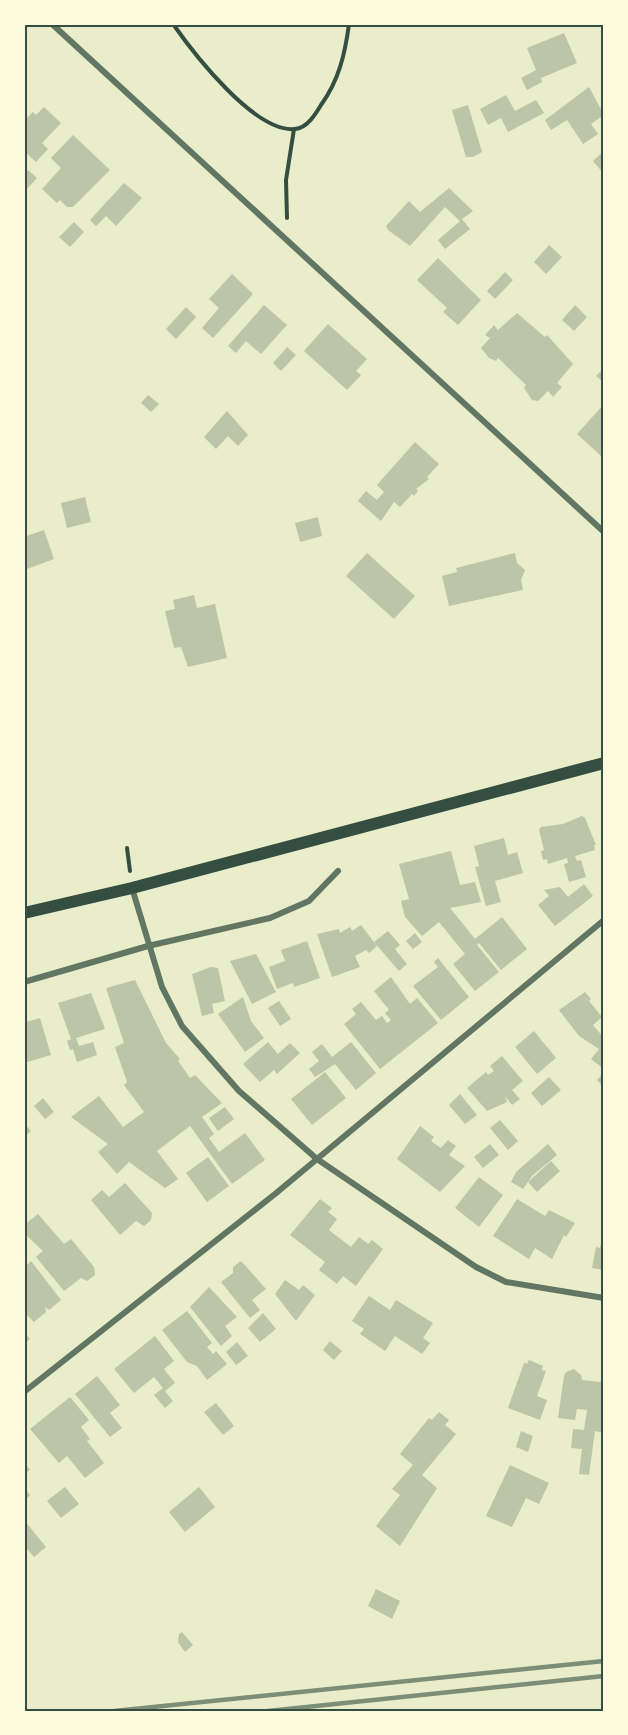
<svg xmlns="http://www.w3.org/2000/svg" width="628" height="1735" viewBox="0 0 628 1735" font-family="'Sofia Sans Condensed',sans-serif">
<style>
.building{fill:#bcc5a7}
.lines{fill:none;stroke-linecap:round;stroke-linejoin:round}
.path{stroke:#344e41;stroke-width:4}
.minor{stroke:#617663;stroke-width:6}
.secondary{stroke:#344e41;stroke-width:12}
.rail{stroke:#7c8e77;stroke-width:4.5}
.neatline{fill:none;stroke:#344e41;stroke-width:2}
</style>
<rect width="100%" height="100%" fill="#e9edc9"/>
<g class="building">
<polygon points="564,33 577,63 541,78 542,82 527,90 521,78 536,70 527,48"/>
<polygon points="589,87 604,115 591,124 598,134 583,144 567,120 551,130 545,120"/>
<polygon points="506,95 515,111 536,100 544,113 508,132 501,118 488,125 480,109"/>
<polygon points="468,105 482,152 473,157 466,157 452,110"/>
<polygon points="44,107 61,123 42,143 48,149 36,162 24,151 24,121 33,112 36,115"/>
<polygon points="73,135 110,170 73,207 67,207 60,200 57,203 42,189 61,168 51,158"/>
<polygon points="604,151 604,174 593,161"/>
<polygon points="28,170 37,178 24,192 24,175"/>
<polygon points="124,183 142,198 116,226 106,216 96,226 90,220"/>
<polygon points="449,188 473,211 462,219 470,229 445,249 438,240 460,221 445,207 410,246 388,230 386,226 409,201 420,212"/>
<polygon points="74,222 84,232 70,247 59,237"/>
<polygon points="549,245 562,257 546,274 534,262"/>
<polygon points="438,258 481,300 458,325 443,312 447,308 417,280"/>
<polygon points="505,272 513,280 495,299 487,291"/>
<polygon points="232,274 253,294 213,338 202,328 219,308 209,299"/>
<polygon points="264,305 287,325 261,354 246,341 236,353 228,346"/>
<polygon points="575,305 587,317 574,331 562,320"/>
<polygon points="186,307 196,317 176,339 166,329"/>
<polygon points="517,313 545,337 547,335 573,364 557,383 562,387 553,397 548,391 538,401 532,400 524,388 526,385 498,358 496,361 489,358 481,348 490,338 485,335 494,325 498,330"/>
<polygon points="328,324 367,359 356,371 361,375 347,390 304,351"/>
<polygon points="287,347 296,355 281,371 273,363"/>
<polygon points="604,368 604,383 596,376"/>
<polygon points="148,395 159,404 151,412 141,403"/>
<polygon points="604,404 604,453 601,456 577,434"/>
<polygon points="227,411 248,435 238,446 228,436 216,449 204,437"/>
<polygon points="415,442 439,464 427,477 429,479 416,489 418,491 414,496 412,494 400,507 394,502 381,521 358,501 366,491 377,500 384,492 377,485"/>
<polygon points="85,497 91,522 67,528 61,503"/>
<polygon points="318,517 322,536 300,542 295,523"/>
<polygon points="44,530 54,559 24,570 24,537"/>
<polygon points="367,553 415,596 394,619 346,576"/>
<polygon points="515,553 517,563 525,570 521,580 523,590 449,606 442,576 457,572 456,568"/>
<polygon points="194,595 197,608 215,604 227,658 188,667 181,647 174,648 165,611 175,609 173,600"/>
<polygon points="582,816 585,818 596,845 594,845 595,850 575,856 577,861 581,860 586,877 569,882 564,864 568,863 567,858 548,864 547,859 543,860 541,851 544,850 539,830 541,827 563,824"/>
<polygon points="504,838 508,855 517,852 523,873 495,881 501,902 486,906 475,867 479,866 474,846"/>
<polygon points="451,851 460,885 475,882 481,902 450,908 455,914 475,939 502,917 527,949 501,970 479,943 477,945 499,972 475,991 453,964 465,954 439,922 422,936 405,917 401,901 409,899 399,864"/>
<polygon points="584,884 593,896 555,926 538,905 549,896 544,890 560,887 568,897"/>
<polygon points="361,925 377,946 369,953 366,950 355,956 360,967 332,977 317,934 339,929 340,933 350,927 352,931"/>
<polygon points="388,931 400,945 395,949 407,964 399,971 374,942"/>
<polygon points="415,933 422,942 413,949 406,941"/>
<polygon points="307,941 320,978 294,987 293,983 277,989 269,967 285,961 281,950"/>
<polygon points="256,954 276,992 252,1004 230,961"/>
<polygon points="438,958 469,997 441,1020 413,986 438,967 434,962"/>
<polygon points="211,967 218,968 225,1001 212,1004 214,1013 202,1016 192,974"/>
<polygon points="391,977 410,1004 417,998 438,1023 380,1069 344,1024 356,1014 352,1009 361,1002 376,1020 382,1016 387,1023 391,1020 385,1013 389,1010 374,991"/>
<polygon points="135,980 166,1043 180,1059 178,1061 190,1078 195,1075 222,1103 202,1117 214,1134 209,1138 219,1152 245,1133 265,1160 232,1184 190,1126 157,1151 178,1179 165,1188 129,1162 117,1174 98,1152 108,1144 71,1117 99,1096 123,1127 144,1112 124,1085 127,1082 115,1047 124,1043 106,988"/>
<polygon points="585,992 591,999 589,1001 602,1017 593,1025 604,1038 604,1069 591,1059 599,1049 579,1036 559,1010"/>
<polygon points="91,993 105,1029 76,1038 79,1046 93,1042 97,1055 77,1062 73,1049 70,1050 67,1041 71,1039 58,1003"/>
<polygon points="243,997 251,1021 264,1038 245,1052 218,1014"/>
<polygon points="279,1001 291,1019 280,1026 268,1008"/>
<polygon points="24,1016 26,1022 40,1018 51,1055 24,1063"/>
<polygon points="534,1031 556,1058 537,1074 515,1047"/>
<polygon points="268,1042 278,1054 290,1043 300,1053 277,1074 274,1070 260,1082 243,1064"/>
<polygon points="351,1042 376,1073 356,1090 335,1064 315,1077 309,1069 319,1061 312,1052 322,1044 332,1057"/>
<polygon points="502,1056 523,1081 512,1090 520,1099 512,1105 505,1096 507,1102 487,1111 467,1088 486,1072 488,1075 494,1071 490,1066"/>
<polygon points="325,1072 346,1098 312,1125 291,1099"/>
<polygon points="604,1073 604,1087 597,1080"/>
<polygon points="549,1077 561,1090 542,1106 531,1093"/>
<polygon points="460,1094 477,1115 465,1124 449,1105"/>
<polygon points="43,1098 54,1112 45,1119 34,1106"/>
<polygon points="225,1107 234,1119 218,1131 209,1118"/>
<polygon points="500,1120 518,1141 508,1150 490,1128"/>
<polygon points="24,1123 31,1131 24,1137"/>
<polygon points="420,1126 434,1137 431,1141 441,1148 448,1140 456,1146 449,1155 465,1166 440,1192 397,1159"/>
<polygon points="490,1144 499,1155 483,1168 474,1157"/>
<polygon points="548,1144 557,1155 532,1176 523,1189 511,1182 516,1172"/>
<polygon points="208,1157 229,1186 207,1202 186,1173"/>
<polygon points="551,1161 560,1171 537,1192 528,1182"/>
<polygon points="479,1177 503,1195 479,1227 455,1208"/>
<polygon points="125,1183 152,1213 151,1220 144,1226 136,1221 120,1235 91,1200 102,1190 109,1197"/>
<polygon points="320,1199 332,1208 328,1212 337,1219 329,1230 351,1247 359,1237 368,1244 372,1240 383,1249 356,1286 343,1276 337,1284 319,1270 325,1262 290,1235"/>
<polygon points="517,1199 545,1216 549,1210 575,1223 566,1237 564,1235 552,1259 535,1248 529,1259 493,1236"/>
<polygon points="38,1214 64,1244 71,1239 94,1267 95,1275 87,1281 81,1278 64,1291 36,1257 43,1251 24,1233 24,1225"/>
<polygon points="603,1234 604,1234 604,1270 592,1268 596,1247 600,1248"/>
<polygon points="24,1261 27,1265 31,1261 61,1300 49,1310 45,1307 46,1312 34,1322 24,1312"/>
<polygon points="241,1261 266,1289 252,1300 260,1310 250,1318 221,1282 233,1273 233,1267"/>
<polygon points="285,1280 299,1290 303,1285 315,1295 296,1321 275,1294"/>
<polygon points="209,1287 237,1317 225,1326 232,1336 221,1346 190,1307"/>
<polygon points="369,1296 390,1310 396,1300 433,1323 423,1338 430,1343 422,1354 395,1336 385,1351 360,1334 364,1329 352,1321"/>
<polygon points="187,1311 212,1343 207,1347 213,1354 216,1351 227,1364 207,1380 197,1366 187,1362 162,1330"/>
<polygon points="263,1313 276,1329 260,1342 248,1328"/>
<polygon points="24,1332 30,1339 24,1344"/>
<polygon points="155,1336 174,1361 164,1369 175,1383 165,1391 173,1401 165,1408 154,1395 163,1388 154,1377 134,1393 114,1369"/>
<polygon points="330,1341 342,1351 334,1360 323,1350"/>
<polygon points="237,1342 248,1356 236,1365 226,1352"/>
<polygon points="529,1360 543,1366 542,1370 546,1371 537,1396 547,1400 540,1420 508,1408 524,1363 527,1364"/>
<polygon points="574,1369 581,1375 582,1380 600,1382 604,1376 604,1433 595,1431 589,1475 579,1474 582,1449 571,1448 573,1429 584,1430 587,1410 577,1409 575,1420 558,1418 564,1376 566,1372"/>
<polygon points="97,1376 120,1405 110,1413 122,1428 110,1437 75,1394"/>
<polygon points="70,1397 89,1420 81,1427 90,1439 87,1441 104,1463 85,1478 67,1456 59,1463 30,1429"/>
<polygon points="216,1403 234,1426 223,1435 204,1412"/>
<polygon points="439,1412 449,1420 445,1425 456,1434 422,1475 437,1488 400,1546 376,1526 400,1495 392,1489 413,1465 400,1454 429,1418 432,1420"/>
<polygon points="521,1431 533,1436 528,1452 516,1447"/>
<polygon points="24,1462 30,1470 24,1474"/>
<polygon points="510,1465 549,1483 539,1504 526,1498 512,1527 486,1516"/>
<polygon points="24,1487 30,1495 24,1502"/>
<polygon points="65,1487 79,1504 61,1518 47,1501"/>
<polygon points="199,1487 215,1507 185,1532 169,1512"/>
<polygon points="24,1520 46,1547 34,1557 24,1545"/>
<polygon points="376,1589 400,1601 392,1619 368,1606"/>
<polygon points="182,1632 193,1645 185,1652 178,1642 179,1634"/>
</g>
<g class="lines">
<g class="path">
<path d="M173,24C194,54 255,133 295,129C307,128 315,115 321,105C339,80 345,54 349,24"/>
<polyline points="287,218 286,180 294,129"/>
<polyline points="127,848 130,871"/>
</g>
<g class="minor">
<polyline points="52,24 604,532"/>
<polyline points="132,888 162,987 182,1026 239,1091 317,1159 476,1267 506,1282 604,1298"/>
<polyline points="24,982 148,946 270,918 309,901 338,871"/>
<polyline points="24,1392 275,1194 604,920"/>
</g>
<polyline class="secondary" points="24,913 132,888 604,763"/>
<g class="rail">
<polyline points="114,1711 604,1661"/>
<polyline points="268,1711 604,1676"/>
</g>
</g>
<rect width="628" height="1735" fill="none" stroke="#fefae0" stroke-width="51"/>
<rect x="26" y="26" width="576" height="1684" class="neatline"/>
</svg>
